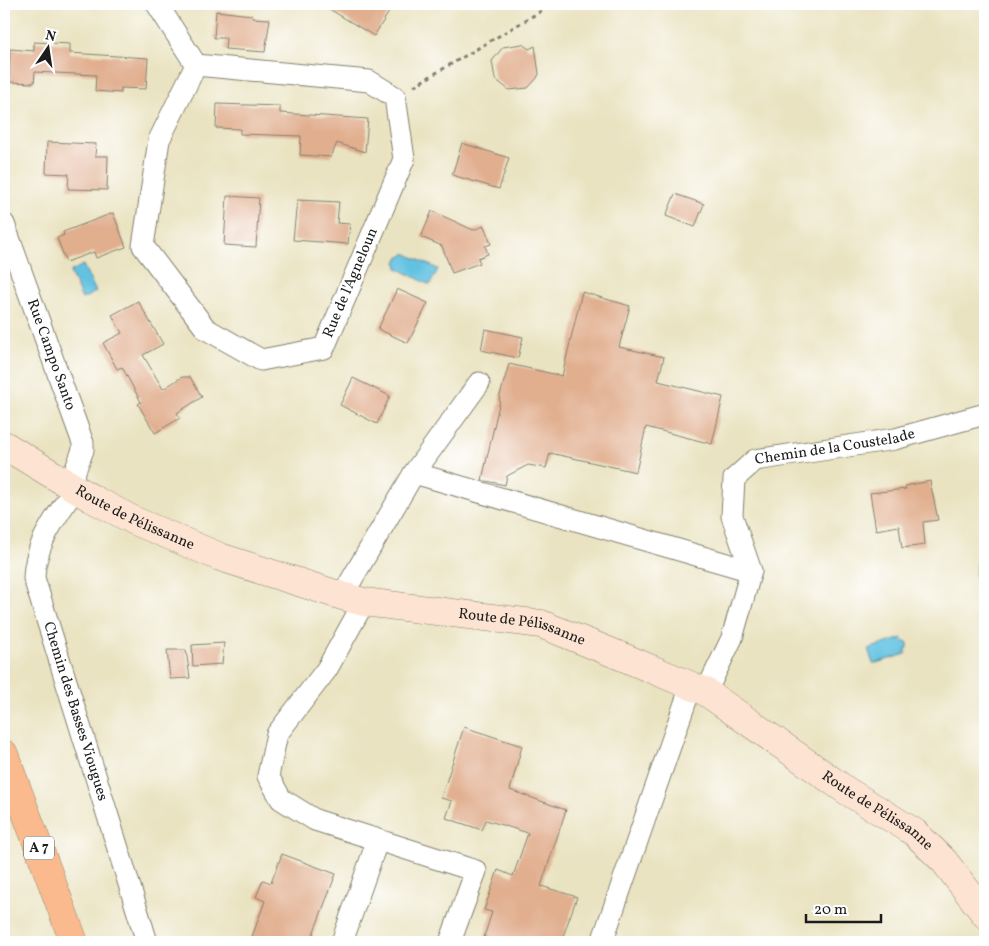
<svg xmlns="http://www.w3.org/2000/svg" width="989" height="946" viewBox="0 0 989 946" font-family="Vollkorn,serif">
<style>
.water{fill:#64c2e2;stroke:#406f7f}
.building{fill:#e1ae8e}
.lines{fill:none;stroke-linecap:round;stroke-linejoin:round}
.street-casing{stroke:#83806e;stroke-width:23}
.secondary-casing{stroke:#83806e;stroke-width:29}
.highway-casing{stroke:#83806e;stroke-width:29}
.path{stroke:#83806e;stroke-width:3;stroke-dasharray:4 4;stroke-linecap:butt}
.street{stroke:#fff;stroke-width:21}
.secondary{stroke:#fde3d1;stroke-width:28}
.highway{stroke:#fbba8d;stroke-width:28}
.labels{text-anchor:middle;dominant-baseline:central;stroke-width:5;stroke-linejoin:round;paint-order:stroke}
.shield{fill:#fff;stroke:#606060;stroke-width:1}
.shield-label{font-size:14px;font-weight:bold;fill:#1c1c1c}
.street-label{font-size:15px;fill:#1c1c1c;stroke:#fff}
</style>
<rect width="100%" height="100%" fill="#fff"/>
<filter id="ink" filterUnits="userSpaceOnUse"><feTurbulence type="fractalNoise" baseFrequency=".02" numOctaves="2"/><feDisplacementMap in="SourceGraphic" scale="10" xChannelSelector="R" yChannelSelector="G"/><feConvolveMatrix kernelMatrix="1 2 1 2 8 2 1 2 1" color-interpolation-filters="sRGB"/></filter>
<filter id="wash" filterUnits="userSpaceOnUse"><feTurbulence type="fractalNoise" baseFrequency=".0096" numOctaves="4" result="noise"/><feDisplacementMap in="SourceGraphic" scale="20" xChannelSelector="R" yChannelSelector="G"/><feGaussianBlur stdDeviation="1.12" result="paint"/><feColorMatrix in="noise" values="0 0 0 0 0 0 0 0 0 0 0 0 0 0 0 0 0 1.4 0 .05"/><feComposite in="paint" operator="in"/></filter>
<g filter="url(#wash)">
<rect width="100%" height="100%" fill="#eae3c1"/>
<g class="water">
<polygon points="405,253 438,269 430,285 397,268 398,266 396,262 399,256 403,256"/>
<polygon points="83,265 96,292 82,299 70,272"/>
<polygon points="977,559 985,560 985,579 975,577"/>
<polygon points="902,638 903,641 908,643 908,647 905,651 906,654 873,664 868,649"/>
</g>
<g id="blocks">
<g class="building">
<polygon points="321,4 394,4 374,36"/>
<polygon points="216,11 252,15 252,18 270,19 265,52 225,49 226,38 214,38"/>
<polygon points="34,42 70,44 70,53 148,58 146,89 121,88 121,93 95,91 96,75 35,72 34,83 9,82 10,49 34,51"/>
<polygon points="522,44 529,49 535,46 539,74 537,78 528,88 509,90 495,79 492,61 503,47"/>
<polygon points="217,104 280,106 280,113 368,119 365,152 337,143 331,157 300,155 301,136 240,134 240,129 216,128"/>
<polygon points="47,142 96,144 95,156 108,156 107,190 68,189 69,174 46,173"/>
<polygon points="462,143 509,158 499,189 452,175"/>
<polygon points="675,194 704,204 695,227 666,216"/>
<polygon points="227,196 259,198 256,247 224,245"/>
<polygon points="297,200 339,202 337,223 350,224 348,244 293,240"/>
<polygon points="432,211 473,230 484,226 491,244 485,246 488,254 478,258 480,263 452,273 442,246 421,237"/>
<polygon points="113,213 126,247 96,258 94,252 66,262 57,238 64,235 63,232"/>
<polygon points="397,289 428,303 408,343 378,329"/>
<polygon points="582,292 630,306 619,347 664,357 658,381 723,397 712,444 646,427 636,472 550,453 546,468 528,465 507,476 505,485 482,480 500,400 499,399 509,364 562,376"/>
<polygon points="138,301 163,344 143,355 163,389 182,377 190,377 202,397 177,413 180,418 155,433 138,404 141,402 122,367 117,369 103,343 122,333 112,315"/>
<polygon points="485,329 523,337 518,358 481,350"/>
<polygon points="353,378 390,396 377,424 340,405"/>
<polygon points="930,481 938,520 923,522 925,545 902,548 899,526 876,530 870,493 906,489 905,486"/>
<polygon points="224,643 222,664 193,666 192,645"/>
<polygon points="167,650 186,650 190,678 170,679"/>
<polygon points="464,727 522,746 510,790 566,810 541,886 577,897 561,942 500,942 484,937 492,912 484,910 498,870 513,876 528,833 486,820 482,830 446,818 452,801 441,798"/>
<polygon points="282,854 336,874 310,942 250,942 265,901 256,897 263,880 271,883"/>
</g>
</g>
</g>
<g filter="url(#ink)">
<use href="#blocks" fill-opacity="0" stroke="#83806e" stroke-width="1"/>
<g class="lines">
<defs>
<g id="street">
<polyline points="157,4 196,65"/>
<polygon points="196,65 369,81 395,97 404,159 324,348 261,360 206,329 143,246 159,140"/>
<path id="s1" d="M4,224L83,443V450L70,484"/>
<polyline points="414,473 479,383"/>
<path id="s2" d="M75,488C57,517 35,542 34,578L147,942"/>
<polyline points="342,596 414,473 751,571"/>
<polyline points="364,602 327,669 277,734 268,776 281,799 315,820 476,871 450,942"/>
<path id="s3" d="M706,692L732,638L751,571L732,516L734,479L755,460L895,439L985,414"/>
<polyline points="342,942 378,839"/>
<polyline points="602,942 691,686"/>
</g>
<g id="secondary">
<path id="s4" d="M4,445L91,498L135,521L220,557L342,596L364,602L541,624L623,657L706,692L847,791L914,832L944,861L985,914"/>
</g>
<polyline id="highway" points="4,754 74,942"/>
</defs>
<use href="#street" class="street-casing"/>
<use href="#secondary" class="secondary-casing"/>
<use href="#highway" class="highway-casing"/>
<polyline class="path" points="414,86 553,4"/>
<use href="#street" class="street"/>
<use href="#secondary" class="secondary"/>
<use href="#highway" class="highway"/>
</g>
</g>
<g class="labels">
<rect class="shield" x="24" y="836.5" width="30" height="23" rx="4"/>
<g class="shield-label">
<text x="39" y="848">A 7</text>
</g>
<g class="street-label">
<text transform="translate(351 283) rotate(-67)">Rue de l'Agneloun</text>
<text stroke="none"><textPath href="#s1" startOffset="139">Rue Campo Santo</textPath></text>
<text stroke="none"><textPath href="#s3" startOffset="334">Chemin de la Coustelade</textPath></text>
<text stroke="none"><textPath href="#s4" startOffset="150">Route de Pélissanne</textPath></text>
<text stroke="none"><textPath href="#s4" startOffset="555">Route de Pélissanne</textPath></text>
<text stroke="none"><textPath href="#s2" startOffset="240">Chemin des Basses Viougues</textPath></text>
<text stroke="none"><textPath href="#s4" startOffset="960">Route de Pélissanne</textPath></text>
</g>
</g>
<rect width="989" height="946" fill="none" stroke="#fff" stroke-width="20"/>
<g transform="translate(48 48) rotate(13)" stroke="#ffffff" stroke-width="4" paint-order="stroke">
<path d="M0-4L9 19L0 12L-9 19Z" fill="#1c1c1c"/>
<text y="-8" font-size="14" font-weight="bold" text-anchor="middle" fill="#1c1c1c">N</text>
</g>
<path d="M806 914v8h75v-8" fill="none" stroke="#1c1c1c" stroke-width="2.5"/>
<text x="814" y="914" font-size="15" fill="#1c1c1c" stroke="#ffffff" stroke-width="4" paint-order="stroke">20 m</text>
</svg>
